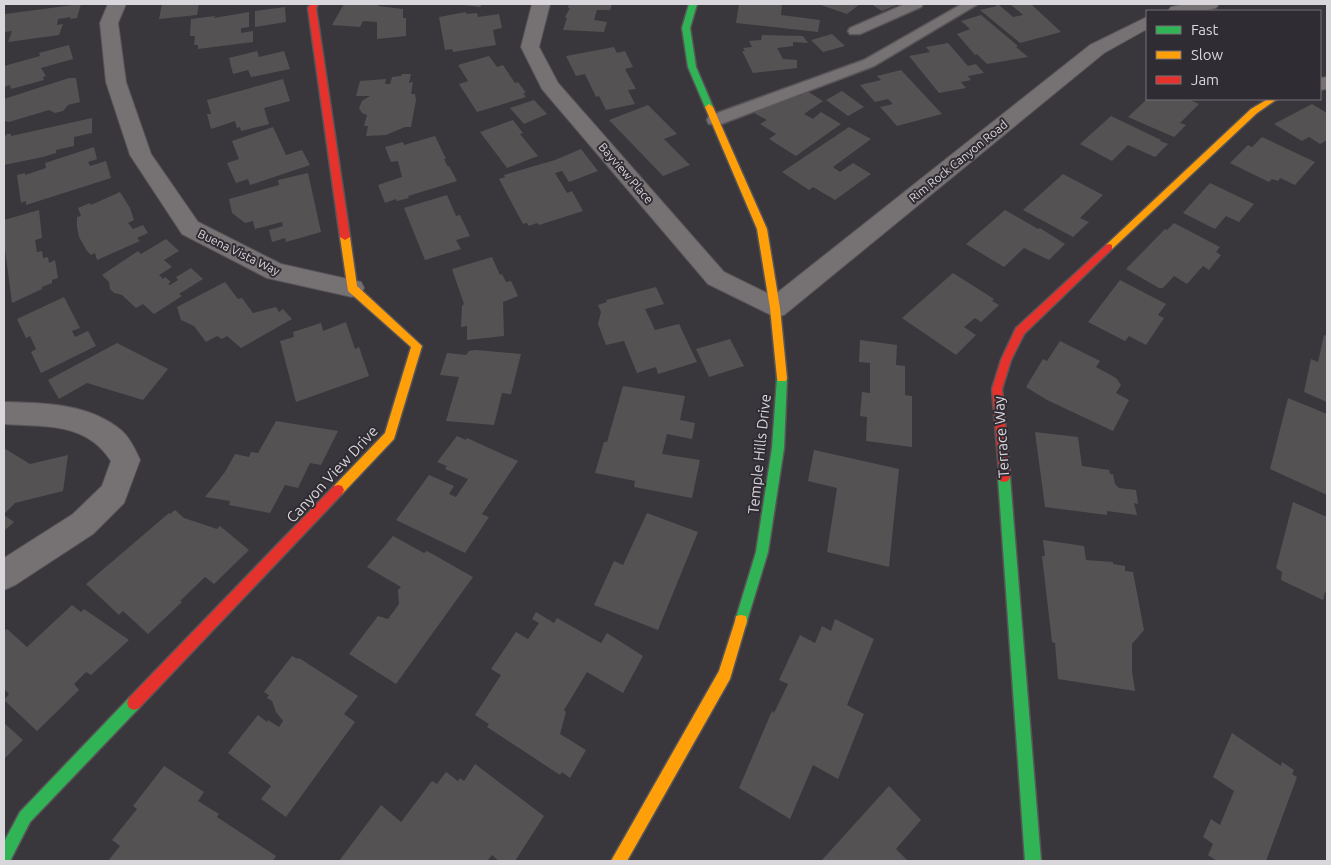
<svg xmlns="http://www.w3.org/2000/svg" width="1331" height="865" viewBox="0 0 1331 865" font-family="Ubuntu,sans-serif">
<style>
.building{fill:#555254}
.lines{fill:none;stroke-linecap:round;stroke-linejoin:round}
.lane-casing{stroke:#575558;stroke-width:3}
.street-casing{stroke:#575558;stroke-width:2}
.fast-casing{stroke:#575558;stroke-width:3}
.slow-casing{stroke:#575558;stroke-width:3}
.jam-casing{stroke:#575558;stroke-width:3}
.lane{fill:#767172;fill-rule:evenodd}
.street{fill:#767172;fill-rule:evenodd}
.fast{fill:#30b455;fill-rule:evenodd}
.slow{fill:#ff9f0a;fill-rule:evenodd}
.jam{fill:#e5322d;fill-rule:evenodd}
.labels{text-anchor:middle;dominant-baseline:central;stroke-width:4;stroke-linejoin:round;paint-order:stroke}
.far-street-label{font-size:12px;fill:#dad7dc;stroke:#302c33}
.street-label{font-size:15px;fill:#dad7dc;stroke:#302c33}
</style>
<rect width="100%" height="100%" fill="#3a373c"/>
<g class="building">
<polygon points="81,4 77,18 70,19 71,17 58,19 57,25 63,24 59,35 8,42 12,31 4,32 5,14"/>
<polygon points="162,4 199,4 197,15 159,19"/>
<polygon points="344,4 379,4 378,6 403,9 403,18 406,18 406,36 377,39 377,22 363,21 360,27 332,25"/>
<polygon points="455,4 482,4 480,7"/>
<polygon points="569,4 612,4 610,10 597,10 594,20 607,22 604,32 563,30 567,18 565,17 570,8 568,8"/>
<polygon points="739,4 782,4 781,15 820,20 818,32 736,23"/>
<polygon points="818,4 860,4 847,14"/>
<polygon points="871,4 899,4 882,11"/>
<polygon points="994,4 998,4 1013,17 1023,15 1010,4 1031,4 1061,32 1020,43 980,10 997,6"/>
<polygon points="285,7 286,22 255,27 255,11"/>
<polygon points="249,12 249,27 241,28 241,33 253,31 253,42 198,49 198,45 194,45 195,36 190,36 191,19 215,16 214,18"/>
<polygon points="466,12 466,14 477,13 478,17 499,14 502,28 493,30 496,45 453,52 452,49 445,50 439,17"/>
<polygon points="981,15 1018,46 1016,47 1028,57 987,64 977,54 975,55 957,34 970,29 961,21"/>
<polygon points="832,34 845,46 823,52 811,40"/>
<polygon points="762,35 803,36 808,43 793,42 793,46 777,48 783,59 797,60 797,68 753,73 742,51 745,51 743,48 752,47 749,41 761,40"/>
<polygon points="948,43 968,66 976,64 984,73 968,76 971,80 961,82 966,88 939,93 909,56 930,52 926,47"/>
<polygon points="69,45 73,59 41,68 46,76 43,77 44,80 11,89 10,85 4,87 4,66 40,56 39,53"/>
<polygon points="614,47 617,53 625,51 633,67 625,69 636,89 628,90 635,104 606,110 599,96 596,97 585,74 576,76 566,56"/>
<polygon points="257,51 259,57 284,51 290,69 251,77 248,70 233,74 229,58"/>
<polygon points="489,56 497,67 503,65 515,83 518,82 526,93 523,93 526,97 477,112 459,84 468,81 458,65"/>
<polygon points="901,70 942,114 897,126 880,107 893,104 888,99 875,102 860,85 881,80 877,76"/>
<polygon points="402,74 411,74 409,83 413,82 411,94 415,94 416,100 411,127 405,127 386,135 366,136 368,126 364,126 367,115 362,113 359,108 362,101 370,96 356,96 360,81 386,79 385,84 390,84 392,77 401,76"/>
<polygon points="69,78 76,78 80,102 68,105 63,111 55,113 49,110 9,122 4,121 4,99"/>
<polygon points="283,79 290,101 264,108 269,124 241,131 240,127 237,128 235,121 211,129 207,114 211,114 207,100"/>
<polygon points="807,91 823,101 804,114 813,119 821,112 841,124 796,156 769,139 776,134 760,124 767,120 754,113 768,104 779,99 782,101 795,93 800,96"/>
<polygon points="842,91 864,107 848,116 826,100"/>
<polygon points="1147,99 1188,99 1199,104 1180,123 1186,125 1174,137 1128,117"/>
<polygon points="534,100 547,114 524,124 510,108"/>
<polygon points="1312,104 1327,113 1327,140 1320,144 1309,137 1302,141 1274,124"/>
<polygon points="648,105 677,134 664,139 690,165 663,176 609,120"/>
<polygon points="1111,116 1161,140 1160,141 1168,144 1155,157 1128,145 1112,161 1080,144"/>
<polygon points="92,118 92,133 74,137 74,146 56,150 56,153 43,157 4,165 4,137 7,134 11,134 11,136"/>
<polygon points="513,120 523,133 520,134 538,156 507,168 480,132"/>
<polygon points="273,127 286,155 302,150 310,165 250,185 248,179 236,183 227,163 239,159 232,141"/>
<polygon points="849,127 871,139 833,167 840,172 853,163 871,174 835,200 813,187 809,190 782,172"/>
<polygon points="435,136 446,159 444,159 448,167 449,166 457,181 408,196 409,198 397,201 396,199 385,203 378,185 402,177 398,161 391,162 385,147 403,142 404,145"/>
<polygon points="1262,137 1315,162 1295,185 1280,178 1278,181 1272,179 1269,182 1230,163 1248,145 1252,147"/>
<polygon points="94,147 97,159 88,162 90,166 106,161 111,178 26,205 26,201 21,203 17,175 25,173 25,175 46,168 45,163"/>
<polygon points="581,149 598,171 569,182 562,171 555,173 567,193 572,191 583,211 539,225 537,223 529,226 527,223 523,224 499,179 505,177 504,175 555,160"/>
<polygon points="308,173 321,232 286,242 285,238 272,242 269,230 283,226 282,222 255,229 253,221 245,223 232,213 229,199 279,185 278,180"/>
<polygon points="1063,174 1103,195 1080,218 1089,222 1073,237 1023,210"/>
<polygon points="1210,183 1254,204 1239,222 1226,216 1215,229 1183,213"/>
<polygon points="120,192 130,208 134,220 128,223 133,229 143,225 148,233 137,238 140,241 97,260 95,253 91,255 87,251 79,237 77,227 77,217 81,216 78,208 90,203 91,205"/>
<polygon points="447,195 456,216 460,215 470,236 456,240 461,249 425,260 404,208"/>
<polygon points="39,210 42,238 35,240 37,252 42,251 43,258 48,257 49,263 55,260 58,278 52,280 52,283 42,287 42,289 12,303 4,242 4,220"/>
<polygon points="1005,210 1038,229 1040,228 1065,244 1049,260 1024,248 1004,267 966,244"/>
<polygon points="1174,223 1220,247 1216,252 1221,255 1209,270 1203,266 1187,284 1174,276 1163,288 1159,288 1126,269 1165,229 1167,230"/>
<polygon points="166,239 179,251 164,260 172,267 159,275 163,279 165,277 171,282 168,284 170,285 178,280 176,277 191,268 203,279 179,294 182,296 154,314 143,304 136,308 122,295 114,293 110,289 109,282 102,275 138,251 141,254"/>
<polygon points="492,257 500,275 502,274 506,282 511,281 518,296 503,302 504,336 467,340 467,326 461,327 462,306 464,304 452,269"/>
<polygon points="953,273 994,299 992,301 999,305 981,322 975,318 964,327 976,335 956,355 902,318"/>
<polygon points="1120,280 1166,304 1158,315 1164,318 1146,345 1129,336 1125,341 1088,322"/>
<polygon points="225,282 238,299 242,298 253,313 276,307 279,312 283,309 292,319 241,348 227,336 222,339 217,336 206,342 194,326 181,320 177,307"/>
<polygon points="656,287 664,304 645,309 655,330 679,324 697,362 658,374 656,367 637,373 624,341 606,345 598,324 601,312 598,305 607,302 606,300"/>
<polygon points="64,297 80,328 72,331 75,337 88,331 96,346 41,373 31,352 36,349 30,336 26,338 17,319"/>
<polygon points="346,322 355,349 359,347 369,376 296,402 280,341 294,337 293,332 321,323 323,331"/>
<polygon points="1324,335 1327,336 1327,402 1304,392 1311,359 1318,362"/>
<polygon points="730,339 744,366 709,377 696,349"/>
<polygon points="860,340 897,345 896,365 905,366 905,395 912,396 912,447 866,441 867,417 860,416 862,392 870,393 870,363 859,362"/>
<polygon points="1060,341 1100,361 1096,367 1116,378 1121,385 1116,393 1129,400 1113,431 1047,400 1026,387 1043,359 1047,361"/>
<polygon points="117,343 168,369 143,400 87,383 59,399 48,380"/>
<polygon points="476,350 521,354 511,394 502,393 494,425 446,421 459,377 440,375 447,353 466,355 469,351"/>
<polygon points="623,386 685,396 680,420 695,423 692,439 667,434 662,454 700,460 692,498 634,487 635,481 595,473 604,442 607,442"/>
<polygon points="1288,398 1327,414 1327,495 1270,469"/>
<polygon points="276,421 338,431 321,465 310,463 298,488 285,485 270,513 229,505 230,501 205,497 225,472 235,454 249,457 251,452 258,453"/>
<polygon points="1035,432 1078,437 1082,466 1109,470 1110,474 1113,474 1115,484 1119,488 1136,490 1138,504 1134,503 1137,515 1107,511 1107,515 1045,507"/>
<polygon points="457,436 466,440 467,438 518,461 482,514 489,517 465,553 396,520 429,475 454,486 449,494 456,497 468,479 445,469 447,466 437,462"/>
<polygon points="4,448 30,464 68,455 63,491 15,503 4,514"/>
<polygon points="814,450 899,469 889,567 827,552 837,488 808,481"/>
<polygon points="1293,502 1327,517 1327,593 1325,592 1323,600 1281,580 1282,572 1276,568"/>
<polygon points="175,510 184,518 217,529 220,526 249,550 214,584 205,577 180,601 182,602 148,634 123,611 119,615 86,584 169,513 170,514"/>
<polygon points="647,513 698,532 658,630 594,605 614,561 623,565"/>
<polygon points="4,515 14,522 4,531"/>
<polygon points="393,536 424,553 427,551 473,577 396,684 349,654 378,616 388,619 399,604 398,590 401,587 367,567"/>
<polygon points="1043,540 1084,546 1086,560 1113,562 1113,564 1125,566 1125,571 1133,572 1144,630 1132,644 1132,671 1135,691 1058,679 1055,643 1052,642 1042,556 1045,556"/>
<polygon points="72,605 81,612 84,609 129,640 91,675 86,672 74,684 79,690 37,731 4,700 9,694 4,689 4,631 7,629 27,647"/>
<polygon points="536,612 554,623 557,618 601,643 607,633 643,656 623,693 587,672 564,710 566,712 560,734 586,750 570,778 562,772 560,775 487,727 489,724 475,715 501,675 491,669 516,632 528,639 539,623 532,619"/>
<polygon points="835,619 874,639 847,705 864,714 838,779 813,765 790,819 739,788 772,711 774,713 788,684 779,680 800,635 815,643 822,626 831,631"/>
<polygon points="292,656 298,659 299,658 358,696 344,714 355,722 286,817 261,799 271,786 228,753 258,715 267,722 268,720 279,727 283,721 276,712 272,701 267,698 269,695 264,692"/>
<polygon points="4,723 23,740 4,759"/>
<polygon points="1232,733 1281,766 1282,762 1294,770 1292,774 1297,777 1266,861 1217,861 1208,855 1213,844 1203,837 1211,819 1220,825 1234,791 1213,777"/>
<polygon points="475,764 544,816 515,861 499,861 492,855 487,861 339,861 381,805 401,822 432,781 437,784 446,772 458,781 460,778 464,781"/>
<polygon points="164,766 204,792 198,801 219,814 217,817 276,856 273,861 108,861 120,846 112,840 137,809 133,806"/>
<polygon points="889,786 921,820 896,849 908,861 824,861 822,860"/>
</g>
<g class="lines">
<defs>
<g id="lane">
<polygon points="905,4 923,4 921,7 860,34 850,34 848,31 850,28"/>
<polygon points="962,4 978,4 874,66 721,124 709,124 707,120 709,116 864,60"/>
</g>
<g id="street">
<polygon points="108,4 126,4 118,23 126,82 151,154 198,222 281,264 361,282 364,288 361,294 352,297 267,278 182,234 130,155 106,82 100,23"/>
<polygon points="532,4 550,4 539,47 558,83 724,272 773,296 1090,45 1147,17 1147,29 1104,53 784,315 775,317 708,284 542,89 521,47"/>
<polygon points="1186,4 1219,4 1216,8 1201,11 1168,11 1171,7"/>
<polygon points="1327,77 1327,89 1320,90 1320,78"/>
<path d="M4,402C44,403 89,403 122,431C130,438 136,451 140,460L124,503L93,534L15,585L4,590V558L73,514L102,486L111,461C86,422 45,427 4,424Z"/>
</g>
<g id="fast">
<polygon points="689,4 697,4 690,28 696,67 713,107 709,110 705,107 688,67 682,28"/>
<polygon points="782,374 786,375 787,378 784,448 768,552 747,621 746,626 741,627 736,626 735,621 756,552 772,448 777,378 778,375"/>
<polygon points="1004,472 1008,473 1010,477 1041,861 1025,861 998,477 1000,473"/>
<polygon points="134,696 139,698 141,703 139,708 30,822 10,861 4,861 4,842 20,812 129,698"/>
</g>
<g id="slow">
<polygon points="1268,99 1277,99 1257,113 1112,249 1106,249 1106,245 1251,109"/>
<polygon points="709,104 713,107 767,229 780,308 787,378 786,381 778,381 777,378 770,308 757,229 705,107"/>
<polygon points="345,234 350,237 357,286 422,346 394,439 342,494 338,495 334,494 332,490 334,486 385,433 411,347 348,291 340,237"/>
<polygon points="741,615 746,616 747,621 730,679 627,861 611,861 719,671 735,621 736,616"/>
</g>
<g id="jam">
<polygon points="311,4 318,4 316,8 350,237 345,240 340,237 308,8"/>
<polygon points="1109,244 1112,245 1112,249 1024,334 1011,360 1002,389 1010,477 1008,481 1004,482 1000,481 992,389 1001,360 1016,328 1106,245"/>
<polygon points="338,485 342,486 344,490 342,494 139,708 134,710 129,708 127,703 129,698 334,486"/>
</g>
</defs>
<use href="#lane" class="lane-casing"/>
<use href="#street" class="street-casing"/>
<use href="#fast" class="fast-casing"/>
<use href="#slow" class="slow-casing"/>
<use href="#jam" class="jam-casing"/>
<use href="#lane" class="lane"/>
<use href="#street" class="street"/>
<use href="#fast" class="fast"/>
<use href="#slow" class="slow"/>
<use href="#jam" class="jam"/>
</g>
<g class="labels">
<g class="far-street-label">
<text transform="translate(958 161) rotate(-39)">Rim Rock Canyon Road</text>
<text transform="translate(626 173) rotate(49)">Bayview Place</text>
<text transform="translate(239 252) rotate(26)">Buena Vista Way</text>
</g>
<g class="street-label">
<text transform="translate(1001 437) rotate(-94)">Terrace Way</text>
<text transform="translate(759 454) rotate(-84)">Temple Hills Drive</text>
<text transform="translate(332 474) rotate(-47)">Canyon View Drive</text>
</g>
</g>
<rect width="1331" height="865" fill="none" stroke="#dad7dc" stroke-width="10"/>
<rect x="1146" y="10" width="175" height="90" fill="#302c33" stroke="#747077"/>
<rect x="1156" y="26" width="25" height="8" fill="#30b455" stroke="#747077"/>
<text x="1191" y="35" font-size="15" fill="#dad7dc">Fast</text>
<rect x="1156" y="51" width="25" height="8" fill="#ff9f0a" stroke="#747077"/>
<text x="1191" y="60" font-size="15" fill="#dad7dc">Slow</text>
<rect x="1156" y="76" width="25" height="8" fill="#e5322d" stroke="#747077"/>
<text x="1191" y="85" font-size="15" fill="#dad7dc">Jam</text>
</svg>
